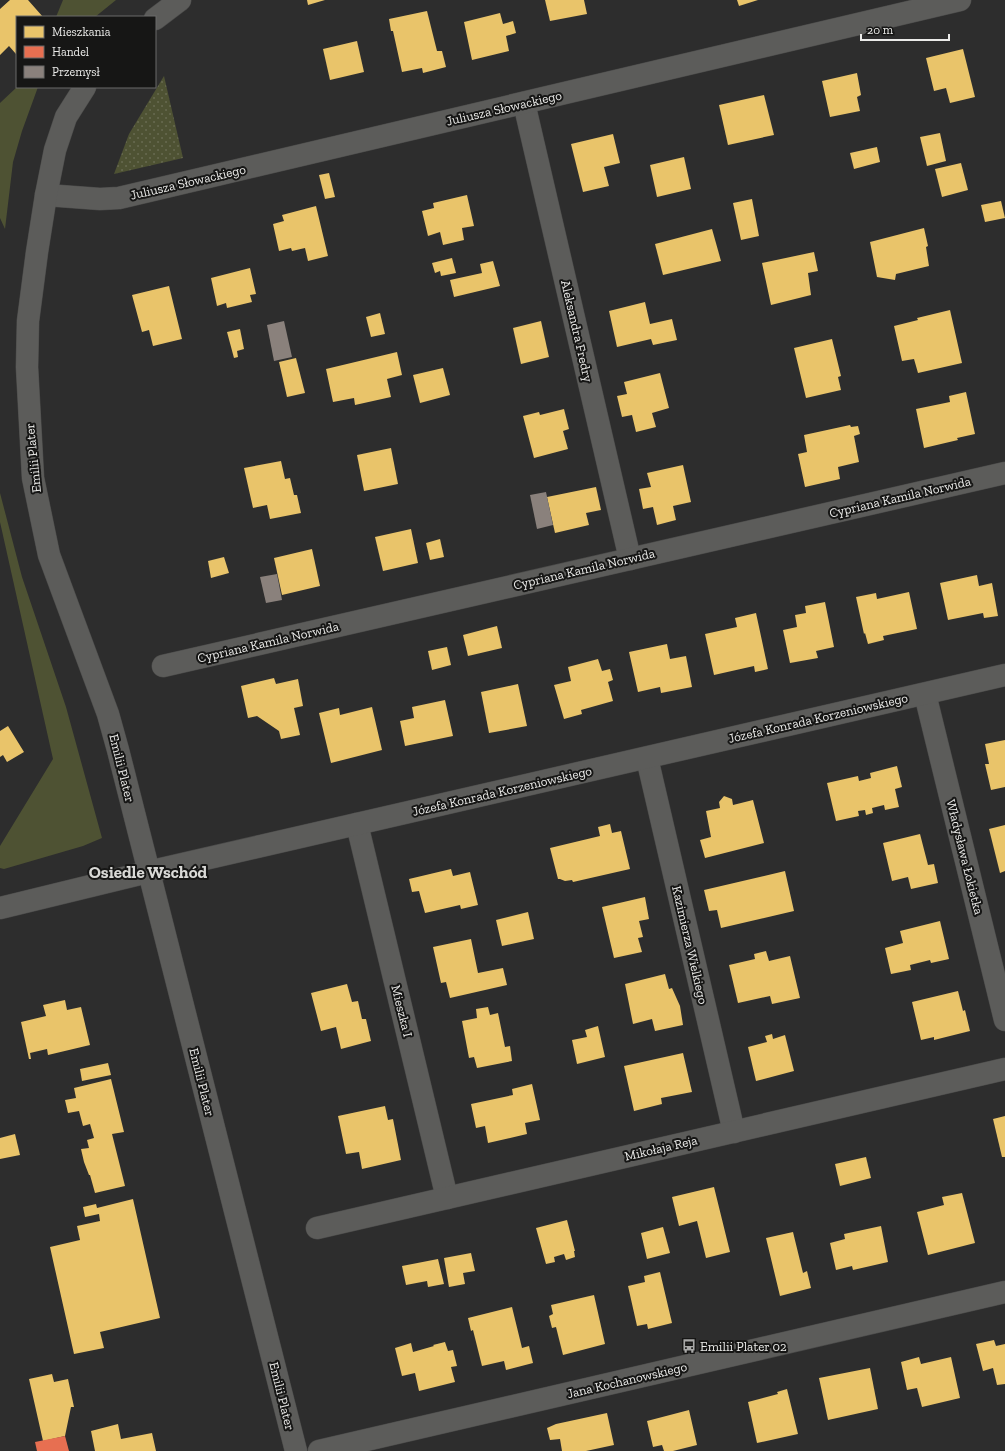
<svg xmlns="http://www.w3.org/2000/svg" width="1005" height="1451" viewBox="0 0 1005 1451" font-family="'Zilla Slab',serif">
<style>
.grass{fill:#4e5233}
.park{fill:url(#park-dots)}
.homes{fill:#e9c46a}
.shops{fill:#e76f51}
.industry{fill:#8a817c}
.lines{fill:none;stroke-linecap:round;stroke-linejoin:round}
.minor-casing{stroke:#494948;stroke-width:23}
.tertiary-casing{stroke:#494948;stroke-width:23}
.minor{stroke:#5c5c5a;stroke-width:22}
.tertiary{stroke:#5c5c5a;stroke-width:22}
.labels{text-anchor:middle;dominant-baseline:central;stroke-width:4;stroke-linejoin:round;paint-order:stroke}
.street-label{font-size:13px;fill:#ebebe9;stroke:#161615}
.poi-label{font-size:13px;fill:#ebebe9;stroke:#161615;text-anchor:start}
.district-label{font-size:17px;font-weight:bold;fill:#d9d9d6;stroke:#161615}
</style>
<defs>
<pattern id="park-dots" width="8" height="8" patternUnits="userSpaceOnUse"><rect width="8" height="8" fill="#4e5233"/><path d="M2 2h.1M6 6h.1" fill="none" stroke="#686b51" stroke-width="1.8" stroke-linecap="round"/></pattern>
</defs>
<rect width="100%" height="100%" fill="#2d2d2d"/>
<g class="grass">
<polygon points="63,0 116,0 95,17 56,17"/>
<polygon points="17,87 38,87 22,131 13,162 5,229 0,218 0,103"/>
<polygon points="0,493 22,577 66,707 102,838 83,846 4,869 0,868 0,846 53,759 0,522"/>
</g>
<polygon class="park" points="164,76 183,158 114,174 129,134"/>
<g class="homes">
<polygon points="10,0 28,0 43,17 17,17 17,53 16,54 9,46 0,55 0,9"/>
<polygon points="307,0 325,0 308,5"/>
<polygon points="545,0 584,0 587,14 550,21"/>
<polygon points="737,0 758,0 739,6"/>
<polygon points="427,11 437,51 442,51 446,67 423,73 422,68 402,72 393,31 391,31 389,19"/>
<polygon points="500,13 503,24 513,21 516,33 506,36 509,51 472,60 464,22"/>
<polygon points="357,41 364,72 330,80 323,49"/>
<polygon points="963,49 975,97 950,103 946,88 934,91 926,58"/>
<polygon points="857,73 861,95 857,97 860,111 830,117 822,81"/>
<polygon points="764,95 774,135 728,145 719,105"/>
<polygon points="940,133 946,161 927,166 920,137"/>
<polygon points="613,134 620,163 604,167 609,186 583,192 571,144"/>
<polygon points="877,147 880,162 854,169 850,153"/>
<polygon points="684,157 691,189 657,197 650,165"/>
<polygon points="961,163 968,190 942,197 935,169"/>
<polygon points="329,173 335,197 325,199 319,175"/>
<polygon points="467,195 474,226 462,228 464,240 443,245 440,232 428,236 422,211 434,208 433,203"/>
<polygon points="752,199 759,236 741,240 733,203"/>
<polygon points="1001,201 1005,218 985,222 981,205"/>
<polygon points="316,206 328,256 308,261 305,248 292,251 291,248 279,251 273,224 284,221 282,215"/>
<polygon points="924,228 928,246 926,247 929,266 896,274 895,280 877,277 870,242"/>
<polygon points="712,229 721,261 663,275 655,244"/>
<polygon points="814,252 818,271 808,273 811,295 771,305 762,263"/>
<polygon points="452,258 456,273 441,276 440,271 435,273 432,263"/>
<polygon points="493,261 500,286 454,297 450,280 482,273 480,264"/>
<polygon points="250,268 256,294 250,295 252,302 227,308 226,303 217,306 211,278"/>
<polygon points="169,286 182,339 153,346 149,330 142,332 132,295"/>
<polygon points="645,302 650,324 672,319 677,340 653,345 651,339 617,347 609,311"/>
<polygon points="950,310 962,363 918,373 914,359 902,361 894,326 918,320 917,318"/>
<polygon points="380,313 385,334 371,337 366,317"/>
<polygon points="541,321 549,357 521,364 513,328"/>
<polygon points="240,329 244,349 237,351 238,357 234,358 227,332"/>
<polygon points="832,339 841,376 838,377 841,390 806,398 794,348"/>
<polygon points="397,352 402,375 387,379 391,397 355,405 354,398 333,402 326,369"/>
<polygon points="296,358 305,393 287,397 279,362"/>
<polygon points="443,368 450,395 420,403 413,375"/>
<polygon points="660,373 669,408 652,413 656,427 636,432 632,415 622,417 617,396 627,394 624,382"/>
<polygon points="966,392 975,434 957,438 958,440 924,448 916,409 950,402 949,396"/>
<polygon points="564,409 569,429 563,431 568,449 534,458 523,416 539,412 540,415"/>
<polygon points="850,425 851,427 858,426 860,434 854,436 859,462 838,467 840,479 805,487 798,454 807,452 804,435"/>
<polygon points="391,448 398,484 364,491 357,455"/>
<polygon points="281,461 285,479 290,478 294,495 297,495 301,513 270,519 267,505 253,508 244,468"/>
<polygon points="683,465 691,502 673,506 676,520 657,525 653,507 643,509 639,489 651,487 647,473"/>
<polygon points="596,487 601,510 586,513 589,525 555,533 547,497"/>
<polygon points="411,529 418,563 383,571 375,537"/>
<polygon points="440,539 444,557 430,560 426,543"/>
<polygon points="312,549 320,586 282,595 274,558"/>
<polygon points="224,557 229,573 211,578 208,561"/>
<polygon points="977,575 979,586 992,583 998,616 984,618 983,613 948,620 940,583"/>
<polygon points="909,592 917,629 883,636 884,640 868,644 865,633 864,634 856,597 876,593 877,599"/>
<polygon points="825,602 834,647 816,651 818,658 790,663 783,630 797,627 795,615 806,613 805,606"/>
<polygon points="756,613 768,669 755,672 754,666 714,675 705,634 737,627 735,618"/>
<polygon points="497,626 502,648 468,656 463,635"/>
<polygon points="667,644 670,659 686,656 692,687 661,693 660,687 638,692 629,652"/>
<polygon points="447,647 451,665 432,670 428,651"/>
<polygon points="598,659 602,671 610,669 613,680 608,682 613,701 581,710 582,714 564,719 554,685 571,681 568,667"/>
<polygon points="274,678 276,684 298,679 303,706 294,708 300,735 281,739 279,731 257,716 248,718 241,686"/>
<polygon points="518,684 527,726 489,733 481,692"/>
<polygon points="445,700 453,736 405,746 400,721 414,718 412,707"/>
<polygon points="372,707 382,750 331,763 319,713 339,708 340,715"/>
<polygon points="8,726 24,752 7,762 3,755 0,757 0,731"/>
<polygon points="1005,740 1005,787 991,790 985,764 989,764 985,744"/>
<polygon points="897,766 902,787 895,789 899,807 885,810 884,805 872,808 873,813 866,815 865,810 858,811 859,816 836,821 827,783 858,776 859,781 871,778 870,773"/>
<polygon points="724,796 732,799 733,805 753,800 764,843 705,858 700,840 711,837 706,811 720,808 719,802"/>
<polygon points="610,824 612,833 621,831 630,869 573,882 572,880 565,881 560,879 558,879 550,848 600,836 598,827"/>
<polygon points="1005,825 1005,871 1000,873 989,829"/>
<polygon points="920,834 928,865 934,864 938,883 911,889 908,877 892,881 883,843"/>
<polygon points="451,869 453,876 470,872 478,905 461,909 460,905 425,913 419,891 412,892 409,879"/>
<polygon points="785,871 794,911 721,928 717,910 709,911 704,890"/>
<polygon points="645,897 649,919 639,921 643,937 638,938 642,952 614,958 602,907"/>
<polygon points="528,912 534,939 502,946 496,920"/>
<polygon points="940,921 949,959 931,963 930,960 910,965 911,970 891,974 885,948 903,943 900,931"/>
<polygon points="471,939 478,973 503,968 507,985 450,998 446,982 441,983 433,947"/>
<polygon points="766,951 769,961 790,956 800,998 772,1004 770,996 738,1003 729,965 755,959 754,954"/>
<polygon points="665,974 669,989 672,988 680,1006 683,1025 655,1031 652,1019 633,1024 625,984"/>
<polygon points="347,984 352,1002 358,1001 362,1019 366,1019 371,1041 341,1049 336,1027 321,1031 311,993"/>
<polygon points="958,991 963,1011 965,1010 970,1031 934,1040 934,1037 921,1040 912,1002"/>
<polygon points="65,1000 67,1010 81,1007 90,1045 48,1055 47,1049 30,1053 31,1059 29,1059 21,1022 46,1016 43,1005"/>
<polygon points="488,1007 490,1015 498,1013 505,1047 510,1046 512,1061 477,1068 474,1057 469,1058 462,1021 477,1018 476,1009"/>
<polygon points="598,1026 605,1057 577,1064 572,1040 587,1037 585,1030"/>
<polygon points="772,1034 773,1039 785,1035 794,1071 756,1081 748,1047 767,1042 765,1036"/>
<polygon points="683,1053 692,1092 661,1098 662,1104 634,1111 624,1066"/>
<polygon points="108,1063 111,1075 82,1081 80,1069"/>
<polygon points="111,1079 124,1132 112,1134 125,1186 95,1193 90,1175 89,1175 84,1162 81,1149 89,1148 87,1140 94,1138 90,1124 83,1126 79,1111 68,1113 65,1100 76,1098 74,1088"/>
<polygon points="532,1084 540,1120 525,1123 527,1134 488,1143 485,1126 476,1128 471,1104 513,1095 512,1089"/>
<polygon points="385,1106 388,1120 393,1119 401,1160 362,1169 359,1152 346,1154 338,1116"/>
<polygon points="1005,1116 1005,1157 1002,1157 993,1119"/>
<polygon points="15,1134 20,1155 0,1159 0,1138"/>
<polygon points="866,1157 871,1178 840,1186 835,1164"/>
<polygon points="714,1187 730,1252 706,1258 697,1221 679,1226 672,1197"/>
<polygon points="962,1193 975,1243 928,1255 917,1212 944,1205 942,1197"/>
<polygon points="133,1199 160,1318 100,1332 104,1348 74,1354 50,1247 80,1240 77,1226 100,1221 99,1214 85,1217 83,1207 96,1204 97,1208"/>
<polygon points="567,1220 575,1251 574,1251 575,1257 566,1260 564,1254 554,1257 555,1262 546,1264 536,1228"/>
<polygon points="881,1226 888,1262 853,1270 852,1266 836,1270 830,1243 845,1239 844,1234"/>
<polygon points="663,1227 670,1253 647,1259 641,1233"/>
<polygon points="793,1232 803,1273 807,1271 811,1288 780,1296 766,1238"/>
<polygon points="471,1253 475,1271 463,1273 465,1284 449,1287 444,1258"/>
<polygon points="438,1259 444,1284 428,1287 427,1281 406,1285 402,1266"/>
<polygon points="660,1272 672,1323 648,1329 647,1324 637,1326 628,1286 645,1282 644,1276"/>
<polygon points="594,1295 605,1344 563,1355 556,1327 552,1328 549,1316 553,1314 551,1305"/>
<polygon points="512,1307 522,1348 529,1346 533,1363 506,1370 504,1361 482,1366 473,1330 471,1331 468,1318"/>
<polygon points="994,1340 996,1346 1005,1344 1005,1384 997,1385 993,1368 983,1371 976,1344"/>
<polygon points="445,1342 448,1351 453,1350 457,1366 451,1367 455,1382 419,1391 415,1373 402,1376 395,1348 411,1343 413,1352 434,1346 433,1345"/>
<polygon points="919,1357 921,1364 951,1357 960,1398 922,1407 917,1388 907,1390 901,1362"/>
<polygon points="870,1368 878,1409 828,1420 819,1378"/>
<polygon points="52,1374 54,1382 68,1379 74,1407 71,1407 65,1436 43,1441 29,1379"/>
<polygon points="787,1389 798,1434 757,1443 748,1402 778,1394 777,1392"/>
<polygon points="689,1410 697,1445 673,1451 664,1451 662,1445 653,1447 647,1421"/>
<polygon points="607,1413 614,1445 586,1451 562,1451 560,1439 550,1440 547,1428 556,1424"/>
<polygon points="118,1424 121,1439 152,1433 156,1451 95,1451 91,1431"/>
</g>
<polygon class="shops" points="65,1436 69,1451 37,1451 35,1442"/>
<g class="industry">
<polygon points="284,321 292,357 274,361 267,325"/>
<polygon points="546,492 553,525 537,529 530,495"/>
<polygon points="277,574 282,600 266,603 260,577"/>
</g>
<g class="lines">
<defs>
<g id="minor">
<polyline points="524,103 630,559"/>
<polyline points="46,195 100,199 119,198 960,0"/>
<polyline points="163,666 1005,473"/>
<polyline points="925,694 1005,1020"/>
<polyline points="647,758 734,1132"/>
<polyline points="357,824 447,1198"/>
<polyline points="0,908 148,872 1005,675"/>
<polyline points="317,1228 1005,1069"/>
<polyline points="319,1451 1005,1292"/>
</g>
<g id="tertiary">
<polyline points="155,19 180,0"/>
<polyline points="85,87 66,117 55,150 46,195 37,252 28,321 27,367 33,478 49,555 108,714 118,750 296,1451"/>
</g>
</defs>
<use href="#minor" class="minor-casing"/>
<use href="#tertiary" class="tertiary-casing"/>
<use href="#minor" class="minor"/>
<use href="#tertiary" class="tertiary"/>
</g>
<defs>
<symbol id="bus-bare" viewBox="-9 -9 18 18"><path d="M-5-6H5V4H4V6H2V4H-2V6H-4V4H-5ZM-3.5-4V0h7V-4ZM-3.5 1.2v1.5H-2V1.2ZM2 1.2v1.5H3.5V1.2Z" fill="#a8a8a7" stroke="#161615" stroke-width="2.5" paint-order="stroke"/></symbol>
</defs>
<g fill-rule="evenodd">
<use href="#bus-bare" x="679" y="1336" width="20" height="20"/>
</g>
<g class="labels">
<g class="street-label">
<text transform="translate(504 108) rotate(-13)">Juliusza Słowackiego</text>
<text transform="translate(188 182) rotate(-13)">Juliusza Słowackiego</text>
<text transform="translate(577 331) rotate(77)">Aleksandra Fredry</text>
<text transform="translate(33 458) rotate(-96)">Emilii Plater</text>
<text transform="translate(900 497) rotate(-13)">Cypriana Kamila Norwida</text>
<text transform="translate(584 569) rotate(-13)">Cypriana Kamila Norwida</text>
<text transform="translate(268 642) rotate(-13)">Cypriana Kamila Norwida</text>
<text transform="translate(818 718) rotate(-13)">Józefa Konrada Korzeniowskiego</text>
<text transform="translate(122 768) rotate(76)">Emilii Plater</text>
<text transform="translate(502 791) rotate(-13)">Józefa Konrada Korzeniowskiego</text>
<text transform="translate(965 857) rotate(76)">Władysława Łokietka</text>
<text transform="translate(690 945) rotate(77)">Kazimierza Wielkiego</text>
<text transform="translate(402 1011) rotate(76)">Mieszka I</text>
<text transform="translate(202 1082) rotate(76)">Emilii Plater</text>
<text transform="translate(661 1148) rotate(-13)">Mikołaja Reja</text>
<text transform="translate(627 1380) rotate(-13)">Jana Kochanowskiego</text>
<text transform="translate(282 1396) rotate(76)">Emilii Plater</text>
</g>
<g class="poi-label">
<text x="700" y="1346">Emilii Plater 02</text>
</g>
<g class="district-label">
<text x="148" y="872">Osiedle Wschód</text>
</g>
</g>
<rect x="16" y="16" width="140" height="72" fill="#161615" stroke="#6b6b6a"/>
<rect x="24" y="26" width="20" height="12" fill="#e9c46a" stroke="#6b6b6a"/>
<text x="52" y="36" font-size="12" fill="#ebebe9">Mieszkania</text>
<rect x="24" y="46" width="20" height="12" fill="#e76f51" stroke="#6b6b6a"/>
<text x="52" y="56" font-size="12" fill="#ebebe9">Handel</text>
<rect x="24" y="66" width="20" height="12" fill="#8a817c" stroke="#6b6b6a"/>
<text x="52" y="76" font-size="12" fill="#ebebe9">Przemysł</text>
<path d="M861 34v6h88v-6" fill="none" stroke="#ebebe9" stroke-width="2"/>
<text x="867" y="34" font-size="12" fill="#ebebe9" stroke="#161615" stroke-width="3" paint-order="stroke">20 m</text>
</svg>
